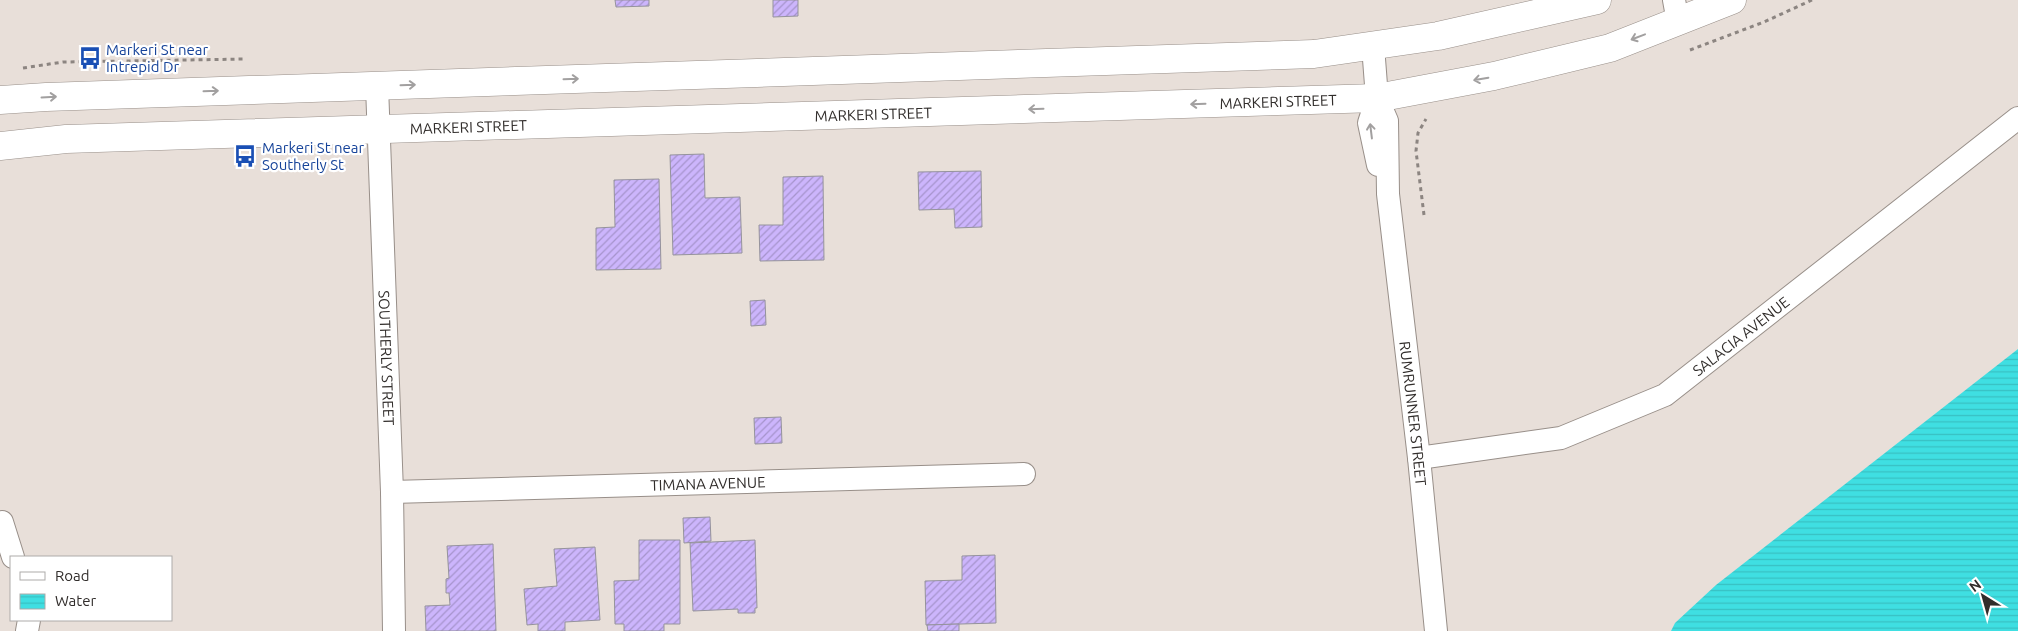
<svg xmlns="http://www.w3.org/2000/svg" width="2018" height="631" viewBox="0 0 2018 631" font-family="Ubuntu,sans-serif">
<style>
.water{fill:url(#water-rules)}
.building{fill:url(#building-hatch);stroke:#95939c}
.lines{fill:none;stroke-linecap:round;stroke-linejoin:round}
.street-casing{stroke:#988f89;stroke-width:24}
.secondary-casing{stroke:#988f89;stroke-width:29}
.path{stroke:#8c8581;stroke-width:3;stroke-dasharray:4 4;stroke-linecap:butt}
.street{stroke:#fff;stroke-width:22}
.secondary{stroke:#fff;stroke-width:28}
.oneway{stroke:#a2a0a0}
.labels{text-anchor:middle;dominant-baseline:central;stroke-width:4.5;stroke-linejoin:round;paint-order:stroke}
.transit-label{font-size:15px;fill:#164399;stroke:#fff;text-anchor:start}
.street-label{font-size:15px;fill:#312d2b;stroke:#fff}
</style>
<defs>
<pattern id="water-rules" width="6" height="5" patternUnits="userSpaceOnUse" patternTransform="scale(1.25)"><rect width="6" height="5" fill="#3fdfe2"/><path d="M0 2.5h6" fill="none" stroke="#38c0c2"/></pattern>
<pattern id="building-hatch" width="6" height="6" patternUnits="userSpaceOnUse" patternTransform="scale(1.25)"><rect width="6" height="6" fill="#ccb5fc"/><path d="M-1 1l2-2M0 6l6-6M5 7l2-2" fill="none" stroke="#a694cc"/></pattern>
</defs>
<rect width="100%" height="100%" fill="#e8dfd9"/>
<polygon class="water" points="2018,349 2018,631 1671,631 1675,623 1716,585"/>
<g class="building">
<polygon points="615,0 649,0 649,6 616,7"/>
<polygon points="773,0 798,0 798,16 773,17"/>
<polygon points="704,154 705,198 740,197 742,253 673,255 670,155"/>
<polygon points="981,171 982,227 955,228 954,209 919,210 918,172"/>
<polygon points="823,176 824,260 760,261 759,225 783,225 783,177"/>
<polygon points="659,179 661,269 596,270 596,228 615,227 614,180"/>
<polygon points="765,300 766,325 751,326 750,301"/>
<polygon points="781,417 782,443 755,444 754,418"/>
<polygon points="710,517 711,541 684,543 683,518"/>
<polygon points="639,540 680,540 680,624 664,624 664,631 624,631 624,624 615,624 614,581 639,580"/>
<polygon points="755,540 757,608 755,608 755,613 738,613 738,609 693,611 690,543"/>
<polygon points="493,544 496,631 426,631 425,606 450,605 449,593 446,593 446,579 449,578 447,546"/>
<polygon points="595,547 600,620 565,622 565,631 538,631 538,624 527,625 524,589 557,586 554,549"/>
<polygon points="995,555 996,623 926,625 925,581 962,580 962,556"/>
<polygon points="959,624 959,631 928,631 927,625"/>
</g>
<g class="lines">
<defs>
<g id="street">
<polyline points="1674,0 1678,22"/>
<polyline points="1373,46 1377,98 1369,123 1378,165"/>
<path id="s1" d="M377,86L392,492L394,631"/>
<path id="s2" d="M1377,98L1387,121L1388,194L1419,458L1436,631"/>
<path id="s3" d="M1419,458L1561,438L1665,395L2018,118"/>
<path id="s4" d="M392,492L1024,474"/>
<polyline points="2,522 13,557"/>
<polyline points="27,631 29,620"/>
</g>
<g id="secondary">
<polyline points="0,100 46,97 1314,54 1438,36 1597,0"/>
<path id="s5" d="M0,146L66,139L1377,98L1494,76L1610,48L1732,0"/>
</g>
</defs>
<use href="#street" class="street-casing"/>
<use href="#secondary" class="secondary-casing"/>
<g class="path">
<polyline points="1690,50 1764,22 1812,0"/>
<polyline points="23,68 63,62 246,59"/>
<polyline points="1424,215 1416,151 1418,133 1426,119"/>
</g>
<use href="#street" class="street"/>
<use href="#secondary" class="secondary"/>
</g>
<defs><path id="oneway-shaft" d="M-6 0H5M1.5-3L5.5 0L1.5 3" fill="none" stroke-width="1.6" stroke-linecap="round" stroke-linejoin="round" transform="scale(1.25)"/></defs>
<g class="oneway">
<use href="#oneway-shaft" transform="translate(1638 37) rotate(159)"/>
<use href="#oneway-shaft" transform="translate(571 79) rotate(-2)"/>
<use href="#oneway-shaft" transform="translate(1481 79) rotate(170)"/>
<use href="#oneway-shaft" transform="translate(408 85) rotate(-2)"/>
<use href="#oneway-shaft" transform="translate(211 91) rotate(-2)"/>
<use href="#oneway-shaft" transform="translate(49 97) rotate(-3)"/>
<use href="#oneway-shaft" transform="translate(1198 104) rotate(178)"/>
<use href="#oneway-shaft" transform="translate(1036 109) rotate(178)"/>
<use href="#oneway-shaft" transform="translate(1371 131) rotate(-97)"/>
</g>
<defs>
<symbol id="bus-bare" viewBox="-9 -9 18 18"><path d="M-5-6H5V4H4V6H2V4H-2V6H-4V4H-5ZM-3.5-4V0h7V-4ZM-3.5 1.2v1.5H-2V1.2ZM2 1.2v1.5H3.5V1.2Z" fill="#1a4fb4" stroke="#fff" stroke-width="2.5" paint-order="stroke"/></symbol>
</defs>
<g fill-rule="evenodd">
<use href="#bus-bare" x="74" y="42" width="32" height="32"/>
<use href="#bus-bare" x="229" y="140" width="32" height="32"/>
</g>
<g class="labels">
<g class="transit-label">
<text x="106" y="49">Markeri St near<tspan x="106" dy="17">Intrepid Dr</tspan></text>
<text x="262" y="147">Markeri St near<tspan x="262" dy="17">Southerly St</tspan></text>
</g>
<g class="street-label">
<text stroke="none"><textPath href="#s5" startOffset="1279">MARKERI STREET</textPath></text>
<text stroke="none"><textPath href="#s5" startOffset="874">MARKERI STREET</textPath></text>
<text stroke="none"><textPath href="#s5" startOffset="469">MARKERI STREET</textPath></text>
<text stroke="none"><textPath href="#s3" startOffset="352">SALACIA AVENUE</textPath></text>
<text stroke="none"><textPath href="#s1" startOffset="272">SOUTHERLY STREET</textPath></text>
<text stroke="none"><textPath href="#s2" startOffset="319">RUMRUNNER STREET</textPath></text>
<text stroke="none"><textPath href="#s4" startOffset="316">TIMANA AVENUE</textPath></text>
</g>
</g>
<rect x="10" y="556" width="162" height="65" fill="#ffffff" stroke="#adabaa"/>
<rect x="20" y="572" width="25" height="8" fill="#ffffff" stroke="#adabaa"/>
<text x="55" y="581" font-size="15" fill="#312d2b">Road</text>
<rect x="20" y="594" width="25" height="15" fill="url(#water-rules)" stroke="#adabaa"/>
<text x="55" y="606" font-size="15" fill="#312d2b">Water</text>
<g transform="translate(1983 596) rotate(323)" stroke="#ffffff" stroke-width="4" paint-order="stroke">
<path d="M0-4L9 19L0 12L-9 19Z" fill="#312d2b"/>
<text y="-8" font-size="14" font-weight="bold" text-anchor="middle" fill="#312d2b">N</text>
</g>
</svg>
